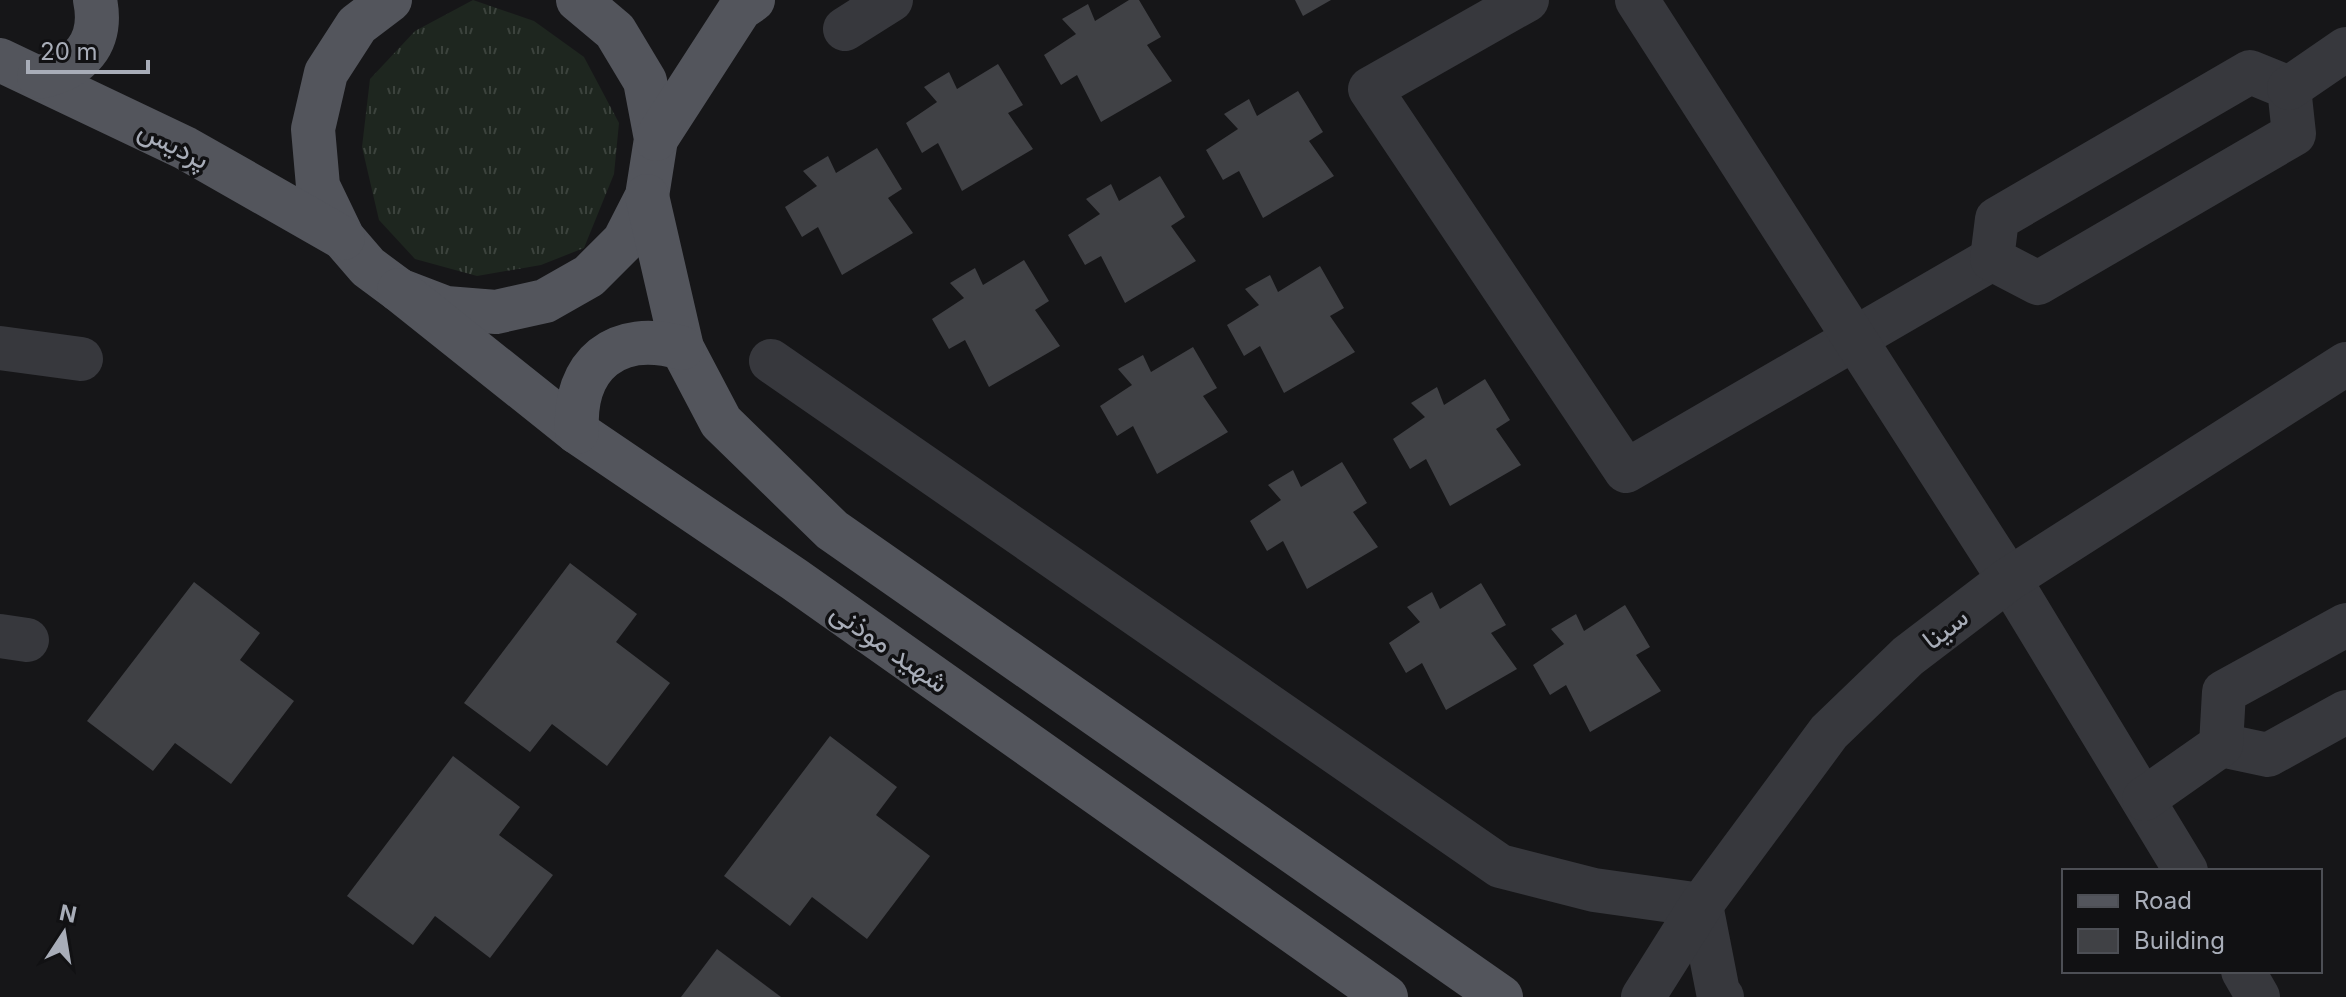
<svg xmlns="http://www.w3.org/2000/svg" width="2346" height="997" viewBox="0 0 2346 997" font-family="Inter,Vazirmatn,sans-serif">
<style>
.grass{fill:url(#grass-tufts)}
.building{fill:#404145}
.lines{fill:none;stroke-linecap:round;stroke-linejoin:round}
.minor{stroke:#37383d;stroke-width:44}
.major{stroke:#53555c;stroke-width:44}
.labels{text-anchor:middle;dominant-baseline:central;stroke-width:7;stroke-linejoin:round;paint-order:stroke}
.street-label{font-size:28px;fill:#a8adb8;stroke:#111113}
</style>
<defs>
<pattern id="grass-tufts" width="24" height="20" patternUnits="userSpaceOnUse" patternTransform="scale(2)"><rect width="24" height="20" fill="#1e261f"/><path d="M3 7l-1-3M5 7V3M7 7l1-3M15 17l-1-3M17 17v-4M19 17l1-3" fill="none" stroke="#3c433d"/></pattern>
</defs>
<rect width="100%" height="100%" fill="#161618"/>
<polygon class="grass" points="473,0 534,21 584,57 619,123 614,174 584,248 541,265 477,276 415,259 379,220 362,147 370,79 415,31"/>
<g class="building">
<polygon points="1129,0 1139,0 1161,37 1147,45 1172,81 1101,122 1077,75 1061,85 1044,55 1076,34 1062,19 1088,4 1095,21"/>
<polygon points="1295,0 1331,0 1303,16"/>
<polygon points="998,64 1023,105 1008,113 1033,149 962,191 938,143 922,153 906,123 937,102 924,87 949,72 957,89"/>
<polygon points="1298,91 1323,132 1309,141 1334,176 1263,218 1239,171 1223,180 1206,150 1238,129 1224,114 1249,99 1257,116"/>
<polygon points="877,148 902,189 888,198 913,233 842,275 818,227 802,237 785,207 817,186 803,171 828,156 836,173"/>
<polygon points="1160,176 1185,217 1171,226 1196,261 1125,303 1101,256 1085,265 1068,235 1100,214 1086,199 1111,184 1119,201"/>
<polygon points="1024,260 1049,301 1035,310 1060,346 989,387 965,340 949,349 932,319 964,298 950,283 975,268 983,285"/>
<polygon points="1320,266 1344,308 1330,316 1355,352 1284,393 1260,346 1244,356 1227,325 1259,305 1245,289 1270,275 1278,292"/>
<polygon points="1193,347 1217,388 1203,396 1228,432 1157,474 1133,426 1117,436 1100,406 1132,385 1118,369 1143,355 1151,372"/>
<polygon points="1485,379 1510,420 1496,429 1521,465 1450,506 1426,459 1410,469 1393,439 1425,417 1411,403 1437,387 1444,405"/>
<polygon points="1342,462 1367,503 1353,512 1378,547 1307,589 1283,541 1267,551 1250,521 1281,500 1268,485 1293,470 1301,487"/>
<polygon points="570,563 637,614 616,642 670,683 607,766 552,724 530,752 464,703"/>
<polygon points="194,582 260,633 240,660 294,701 231,784 175,743 153,771 87,721"/>
<polygon points="1481,583 1506,625 1491,633 1517,669 1446,710 1422,663 1406,673 1389,643 1420,622 1407,607 1432,592 1440,609"/>
<polygon points="1625,605 1650,647 1636,655 1661,691 1590,732 1566,685 1550,695 1533,665 1564,644 1551,629 1576,614 1584,631"/>
<polygon points="830,736 897,787 876,815 930,856 867,939 812,897 790,926 724,876"/>
<polygon points="453,756 520,807 499,835 553,875 490,958 435,916 413,945 347,896"/>
<polygon points="717,949 781,997 681,997"/>
</g>
<g class="lines">
<g class="minor">
<polyline points="1527,0 1370,89 1626,471 1992,259"/>
<polyline points="1637,0 2009,579 2186,871"/>
<polyline points="845,29 891,0"/>
<polygon points="2250,72 2289,88 2294,134 2038,283 1992,259 1997,219"/>
<polyline points="2289,88 2346,49"/>
<polyline points="0,348 81,359"/>
<polyline points="771,361 1500,866 1594,890 1701,905 1718,992 1722,997"/>
<polyline points="0,636 27,640"/>
<polyline points="2221,745 2268,755 2346,712"/>
<polyline points="2144,799 2221,745 2224,692 2346,625"/>
<polyline points="2243,971 2258,997"/>
<polyline points="1643,997 1701,905 1829,732 1908,656 2009,579 2346,364"/>
</g>
<g class="major">
<polyline points="390,0 357,25 326,73 313,129 318,186 343,238 368,267 399,290 446,308 496,312 545,301 589,276 624,241 647,196 656,139 645,81 615,31 578,0"/>
<polyline points="0,60 185,148 343,238"/>
<path d="M39,77C80,69 104,43 95,0"/>
<polyline points="656,139 740,9 753,0"/>
<polyline points="647,196 682,348 721,422 832,530 1501,997"/>
<polyline points="399,290 577,432 794,579 1386,997"/>
<path d="M577,432C573,364 616,329 682,348"/>
</g>
</g>
<g class="labels">
<g class="street-label">
<text transform="translate(174 144) rotate(27)">پردیس</text>
<text transform="translate(1945 628) rotate(-38)">سینا</text>
<text transform="translate(890 647) rotate(35)">شهید موذنی</text>
</g>
</g>
<rect x="2062" y="869" width="260" height="104" fill="#111113" stroke="#4d4f55" stroke-width="2"/>
<rect x="2078" y="895" width="40" height="12" fill="#53555c" stroke="#4d4f55" stroke-width="2"/>
<text x="2134" y="909" font-size="24" fill="#a8adb8">Road</text>
<rect x="2078" y="929" width="40" height="24" fill="#404145" stroke="#4d4f55" stroke-width="2"/>
<text x="2134" y="949" font-size="24" fill="#a8adb8">Building</text>
<g transform="translate(64 933) rotate(12)" stroke="#111113" stroke-width="6" paint-order="stroke">
<path d="M0-6L14 30L0 20L-14 30Z" fill="#a8adb8"/>
<text y="-12" font-size="22" font-weight="bold" text-anchor="middle" fill="#a8adb8">N</text>
</g>
<path d="M28 60v12h120v-12" fill="none" stroke="#a8adb8" stroke-width="4"/>
<text x="40" y="60" font-size="24" fill="#a8adb8" stroke="#111113" stroke-width="6" paint-order="stroke">20 m</text>
</svg>
